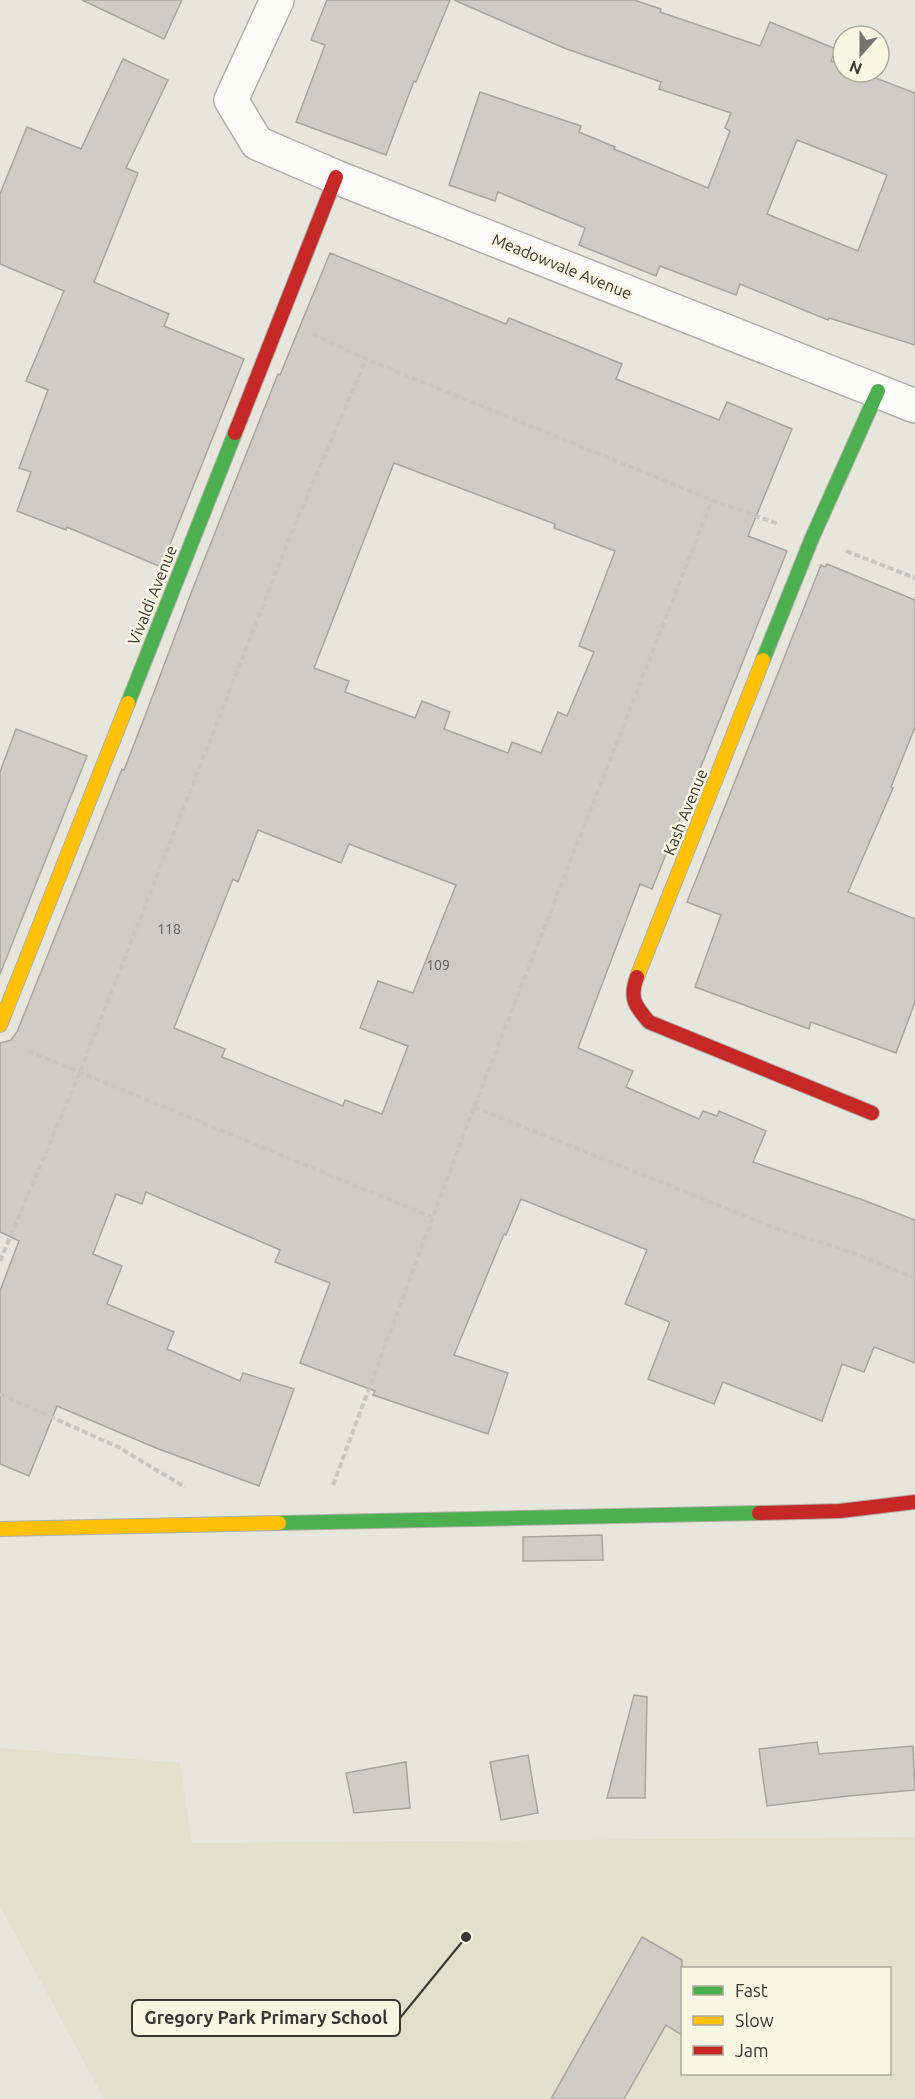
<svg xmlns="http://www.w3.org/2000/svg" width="915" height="2099" viewBox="0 0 915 2099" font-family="Ubuntu,sans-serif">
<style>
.built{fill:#e2dfcc;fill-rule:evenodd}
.building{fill:#cecdc5;stroke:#a7a59e;stroke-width:1.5;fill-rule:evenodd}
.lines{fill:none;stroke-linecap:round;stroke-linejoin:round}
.street-casing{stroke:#b1afa8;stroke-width:36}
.fast-casing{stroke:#b1afa8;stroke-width:16}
.slow-casing{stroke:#b1afa8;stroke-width:16}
.jam-casing{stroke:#b1afa8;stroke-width:16}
.path{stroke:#c7c7c2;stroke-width:4;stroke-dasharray:6 3;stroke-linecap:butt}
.street{stroke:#fbfbfa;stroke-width:33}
.fast{stroke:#4caf50;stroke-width:14}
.slow{stroke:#ffc107;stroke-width:14}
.jam{stroke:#c62828;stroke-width:14}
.labels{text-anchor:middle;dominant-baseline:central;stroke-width:5;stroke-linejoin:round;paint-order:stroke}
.number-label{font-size:14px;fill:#5e5c55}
.street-label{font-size:16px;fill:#393730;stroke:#faf6e4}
.leader{fill:none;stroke:#393730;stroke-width:2}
.callout-dot{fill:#393730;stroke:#faf6e4;stroke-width:2}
.callout{fill:#faf6e4;stroke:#393730;stroke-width:2}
.callout-label{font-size:18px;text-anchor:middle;font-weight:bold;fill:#393730}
</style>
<rect width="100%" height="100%" fill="#e7e6dc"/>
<path class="built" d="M0,1748L180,1763L192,1843L915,1837V2099H104L0,1906ZM682,1968H890V2074H682Z"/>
<g class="building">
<polygon points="82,0 182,0 164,39"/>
<polygon points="327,0 450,0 416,82 414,81 386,155 296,122 325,45 311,40"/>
<path d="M454,0H634L661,9L660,12L760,46L770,22L836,49L831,61L843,66V72H860L915,93V345L829,318L828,320L740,284L736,295L660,266L656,276L579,245L585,228L498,192L495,201L449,185L480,92L581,126L579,132L615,147L614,149L708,188L730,131L725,128L731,113L659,89L661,82L564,48ZM797,140L887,175L858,251L767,214Z"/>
<polygon points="123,59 168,80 126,168 138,173 94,282 169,314 164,326 244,359 161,567 67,527 66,530 17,511 31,472 19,468 48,390 26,381 64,291 0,264 0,194 27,127 81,149"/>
<path d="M330,253L506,324L509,318L622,364L616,379L719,420L727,402L792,429L748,536L787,551L652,889L640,884L578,1048L633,1071L626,1087L699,1119L703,1111L717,1116L719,1111L766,1131L753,1162L863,1200L915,1220V1363L874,1347L864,1372L842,1364L822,1421L723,1382L714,1404L648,1379L670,1322L625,1304L647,1250L521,1199L506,1235L504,1234L454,1355L508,1373L488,1434L373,1395L375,1391L300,1363L330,1283L275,1262L280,1250L146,1192L142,1204L116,1194L93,1254L122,1266L107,1304L174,1332L167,1349L240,1381L243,1373L294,1389L259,1486L156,1448L57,1406L29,1476L0,1464V1291L19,1241L0,1232V1043L11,1040L17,1032L122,769L124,770L145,716L193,588L278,374L280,375ZM394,463L555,524L554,528L615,551L579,646L594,652L567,716L558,712L541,753L512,742L508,753L444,729L450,712L422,701L415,718L345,692L349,681L314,668ZM258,830L341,863L349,844L456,885L413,993L378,981L360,1028L408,1046L382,1114L345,1100L343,1106L222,1057L225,1049L174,1028L233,879L238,882Z"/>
<polygon points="827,564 915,600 915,727 891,787 893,788 848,892 915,919 915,1002 896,1053 811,1022 809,1029 695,987 721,915 687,902 821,565 825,567"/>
<polygon points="16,729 87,756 0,974 0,772"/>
<polygon points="602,1535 603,1560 523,1561 523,1537"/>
<polygon points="634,1695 647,1697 645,1798 607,1798"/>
<polygon points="817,1742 819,1754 913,1746 915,1790 848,1796 767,1806 759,1749"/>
<polygon points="528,1755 538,1813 501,1820 490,1762"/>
<polygon points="406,1762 410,1808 354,1813 346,1773"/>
<polygon points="642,1937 682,1960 682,2035 666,2025 624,2099 551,2099"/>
</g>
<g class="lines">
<defs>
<polyline id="street" points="277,0 231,100 257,143 336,177 915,406"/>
<g id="fast">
<polyline points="763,660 812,538 878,391"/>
<polyline points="128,703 235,433"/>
<polyline points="279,1523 759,1513"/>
</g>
<g id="slow">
<polyline points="637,977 763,660"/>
<polyline points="0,1025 128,703"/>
<polyline points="0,1529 279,1523"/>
</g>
<g id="jam">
<polyline points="235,433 336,177"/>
<path d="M637,977C629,998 635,1006 649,1022L872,1113"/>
<polyline points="759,1513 840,1511 915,1502"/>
</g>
</defs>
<use href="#street" class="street-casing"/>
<use href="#fast" class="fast-casing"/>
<use href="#slow" class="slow-casing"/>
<use href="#jam" class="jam-casing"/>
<g class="path">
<polyline points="313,334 366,359 712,500 778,524"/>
<polyline points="846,551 915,578"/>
<polyline points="28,1051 432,1217"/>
<polyline points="474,1107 775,1228 840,1248 915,1278"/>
<polyline points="0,1261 80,1072 289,539 366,359"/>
<polyline points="0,1394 118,1447 185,1487"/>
<polyline points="333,1485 474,1107 712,500"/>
</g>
<use href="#street" class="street"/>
<use href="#fast" class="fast"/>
<use href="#slow" class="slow"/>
<use href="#jam" class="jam"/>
</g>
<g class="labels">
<g class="number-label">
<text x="169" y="929">118</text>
<text x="438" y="965">109</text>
</g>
<g class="street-label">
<text transform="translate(562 266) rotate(22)">Meadowvale Avenue</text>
<text transform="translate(152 595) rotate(-68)">Vivaldi Avenue</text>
<text transform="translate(685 812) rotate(-68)">Kash Avenue</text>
</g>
</g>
<path class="leader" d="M466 1937L400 2018"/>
<circle class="callout-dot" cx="466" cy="1937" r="6"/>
<rect class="callout" x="132" y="2000" width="268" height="36" rx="6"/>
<g class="callout-label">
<text x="266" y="2024">Gregory Park Primary School</text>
</g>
<rect x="681" y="1967" width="210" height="108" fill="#faf6e4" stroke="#adaa9c" stroke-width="1.5"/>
<rect x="693" y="1986" width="30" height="9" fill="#4caf50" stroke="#adaa9c" stroke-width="1.5"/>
<text x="735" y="1997" font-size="18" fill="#393730">Fast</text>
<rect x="693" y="2016" width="30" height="9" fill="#ffc107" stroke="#adaa9c" stroke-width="1.5"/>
<text x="735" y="2027" font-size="18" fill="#393730">Slow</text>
<rect x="693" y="2046" width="30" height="9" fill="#c62828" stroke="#adaa9c" stroke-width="1.5"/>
<text x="735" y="2057" font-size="18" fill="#393730">Jam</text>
<g transform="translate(861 54) rotate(201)"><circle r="28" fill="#faf6e4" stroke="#adaa9c" stroke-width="1.5"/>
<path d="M0-4.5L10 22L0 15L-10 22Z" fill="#76746c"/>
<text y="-9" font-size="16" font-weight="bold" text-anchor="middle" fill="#393730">N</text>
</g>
</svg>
